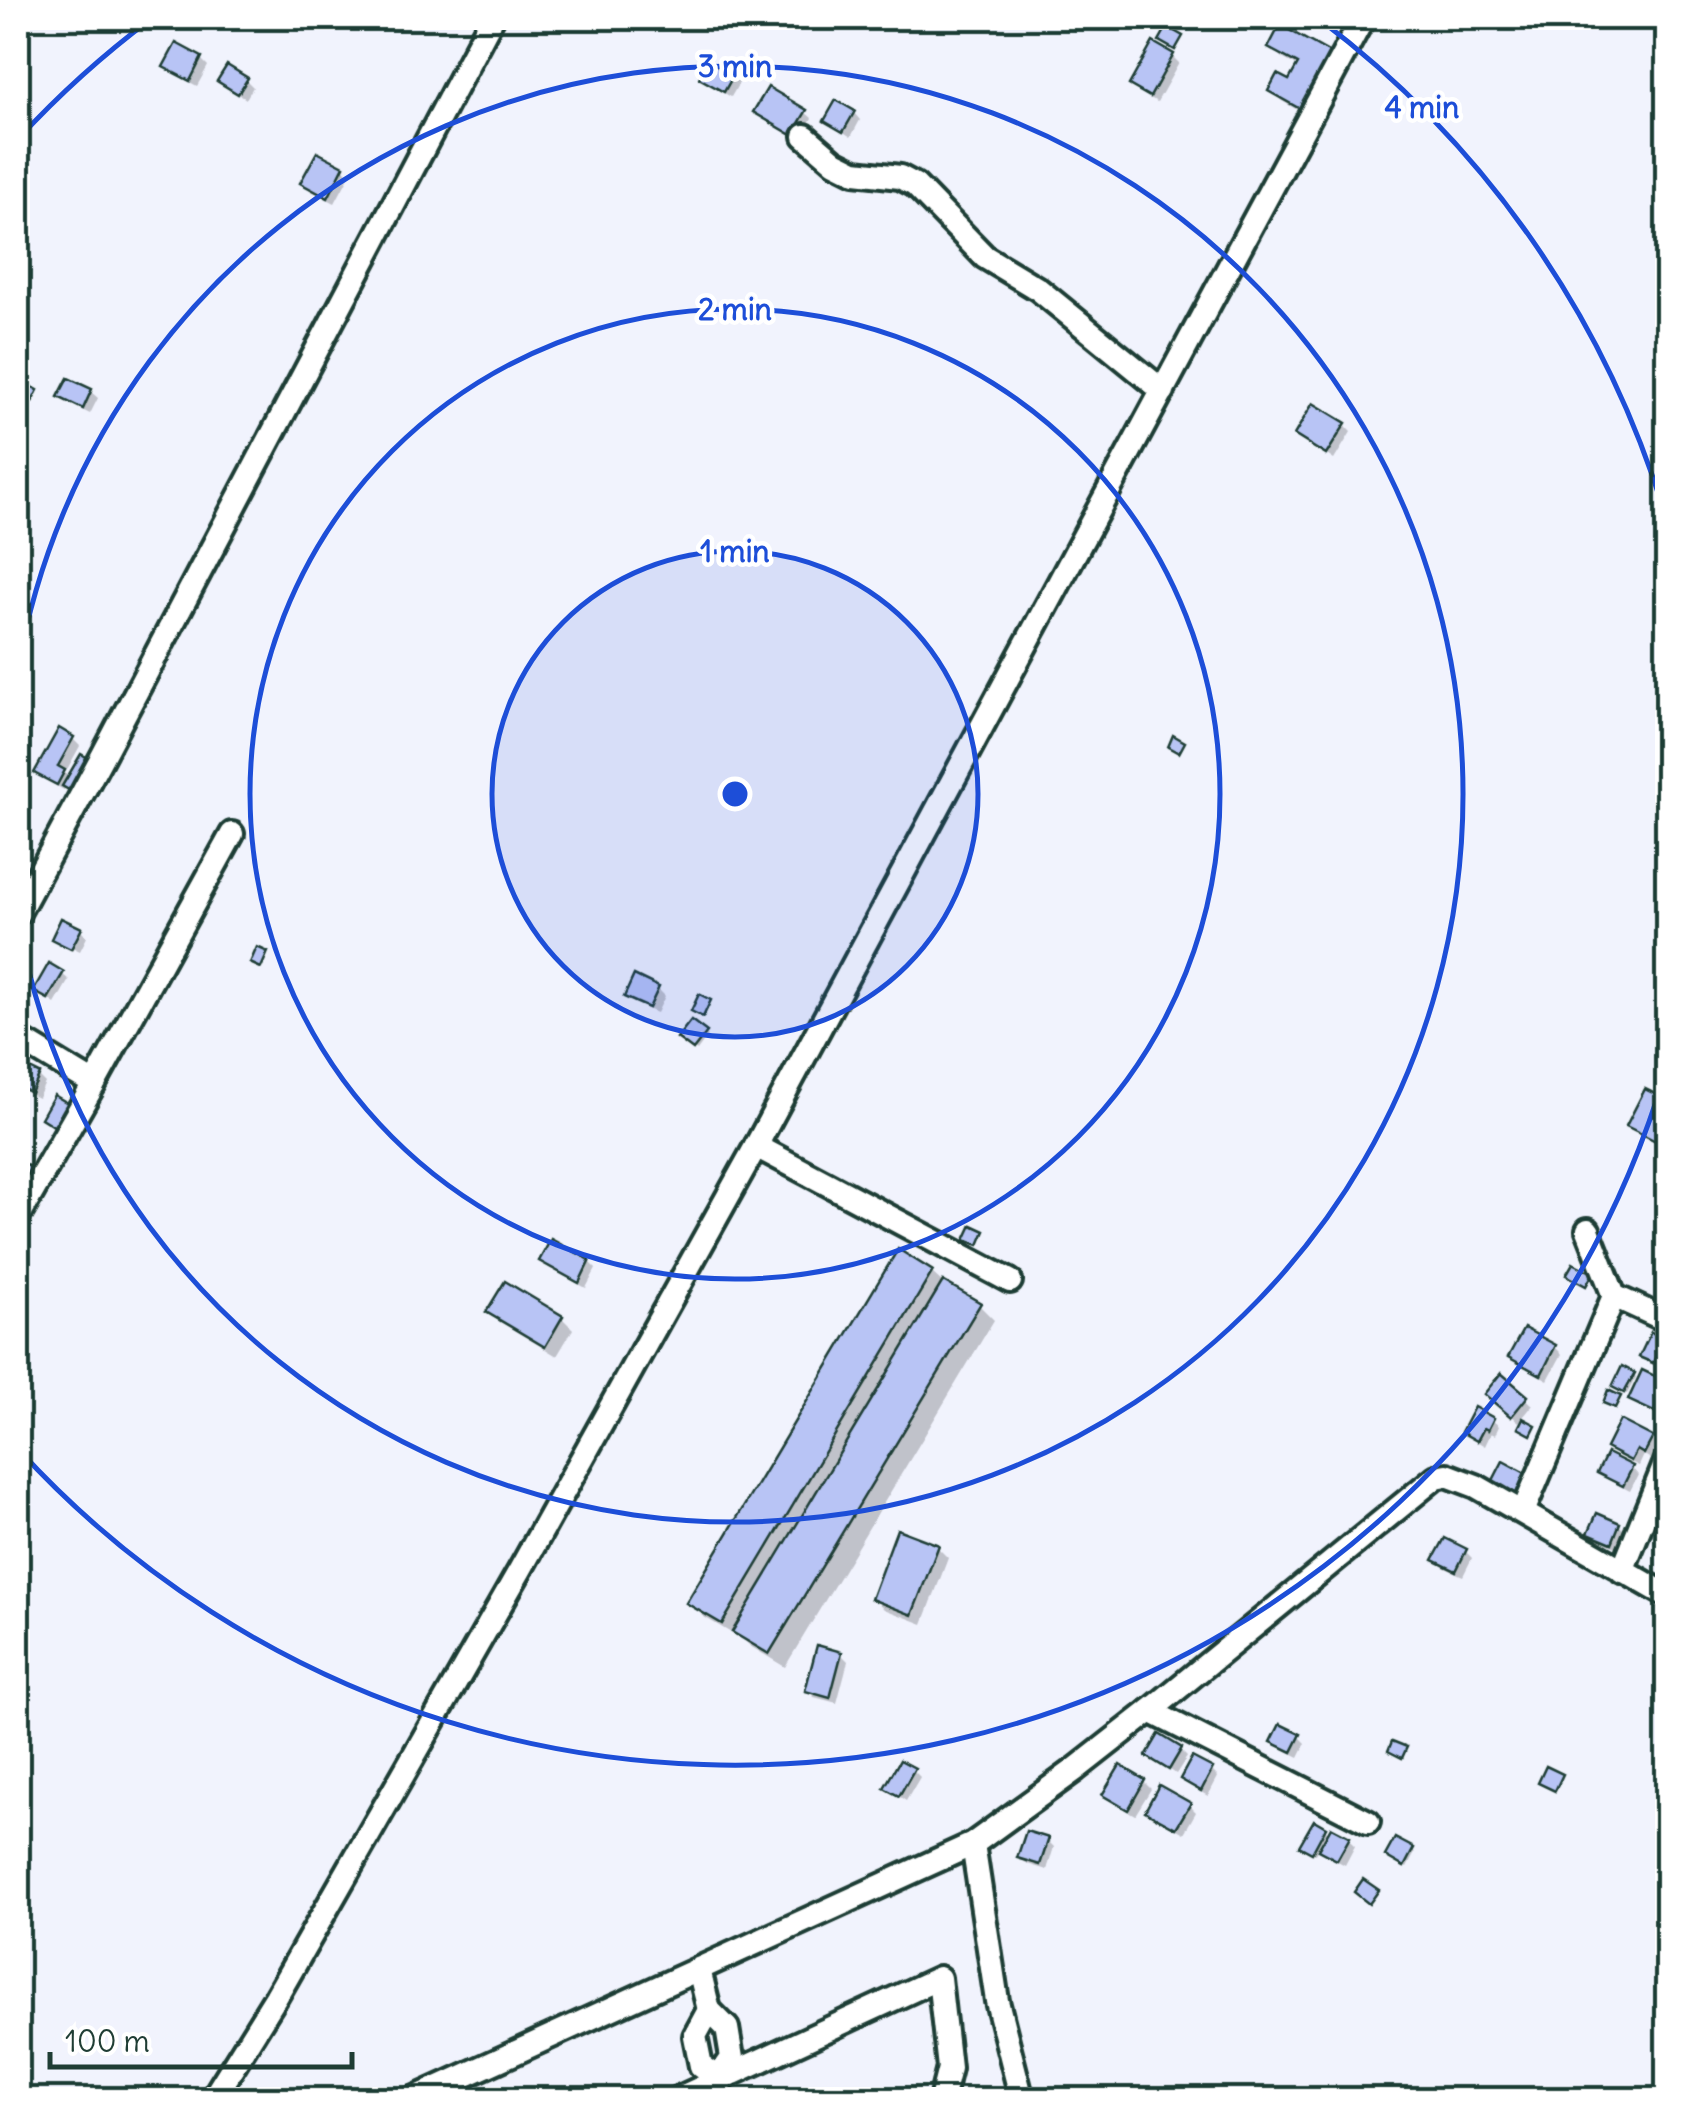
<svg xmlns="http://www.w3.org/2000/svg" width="1685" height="2117" viewBox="0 0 1685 2117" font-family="Delius,sans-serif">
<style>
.shadow{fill:#0003}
.building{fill:#b8c4f5;stroke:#1f3d34;stroke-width:2.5}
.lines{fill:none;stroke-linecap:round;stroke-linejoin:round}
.minor-casing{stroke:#1f3d34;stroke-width:30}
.minor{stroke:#fff;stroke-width:22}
.ring{fill:none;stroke:#1d4ed8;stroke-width:5}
.centre{fill:#1d4ed8;stroke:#fff;stroke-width:5}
.ring-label{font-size:30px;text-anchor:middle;font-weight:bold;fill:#1d4ed8;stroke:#fff;stroke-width:9;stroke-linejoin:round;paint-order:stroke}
</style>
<rect width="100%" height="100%" fill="#f1f3fd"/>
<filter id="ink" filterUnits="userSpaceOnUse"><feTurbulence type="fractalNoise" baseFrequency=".01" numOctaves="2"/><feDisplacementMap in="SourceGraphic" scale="20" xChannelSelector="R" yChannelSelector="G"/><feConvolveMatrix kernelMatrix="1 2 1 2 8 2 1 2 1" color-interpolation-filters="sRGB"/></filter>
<g filter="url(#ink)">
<g class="shadow">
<polygon points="1271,47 1331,56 1313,119 1282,101 1271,90 1290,83 1299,67 1282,58"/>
<polygon points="1172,56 1179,63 1157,102 1138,91 1132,85"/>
<polygon points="201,59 208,66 197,86 173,73 166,66"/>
<polygon points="732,76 739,83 731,97 709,84 702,77"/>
<polygon points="246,80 253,87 246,99 220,81"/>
<polygon points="756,112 805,112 812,118 799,140 763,119"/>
<polygon points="854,113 860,120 851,137 827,121"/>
<polygon points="318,155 343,168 350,175 335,203 310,190 303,183"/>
<polygon points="69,381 91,392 98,398 90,414 68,403 62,397"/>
<polygon points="1344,425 1351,432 1334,460 1297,434"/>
<polygon points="73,739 80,746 65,773 70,778 72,793 66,787 64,790 44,779 37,773"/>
<polygon points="19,869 29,874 27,885 18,879"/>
<polygon points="80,930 87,937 80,951 58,940 58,943 54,938"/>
<polygon points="62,974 69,980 55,1004 36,990"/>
<polygon points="658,989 665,996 657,1013 634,1003 627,996"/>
<polygon points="692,1023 708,1036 697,1051 681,1038"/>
<polygon points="18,1066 38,1076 45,1083 38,1098 18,1088"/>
<polygon points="542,1261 589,1262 596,1269 586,1288 549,1268"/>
<polygon points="932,1273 943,1283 979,1305 994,1320 785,1667 750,1646 739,1635 738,1637 704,1617 690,1602"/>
<polygon points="506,1284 562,1318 573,1329 557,1356 500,1322 490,1311"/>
<polygon points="1525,1331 1555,1347 1562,1354 1548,1380 1518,1363 1511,1356"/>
<polygon points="1665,1342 1668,1344 1668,1363 1664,1361 1660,1368 1649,1363 1642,1356"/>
<polygon points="1643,1373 1668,1385 1668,1403 1661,1417 1638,1406 1631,1399"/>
<polygon points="1633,1375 1636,1377 1627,1394 1617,1389"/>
<polygon points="1502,1377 1533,1405 1519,1422 1494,1400"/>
<polygon points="1492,1420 1499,1426 1495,1435 1491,1433 1485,1446 1471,1438 1464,1432"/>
<polygon points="1651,1439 1658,1445 1651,1459 1644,1455 1639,1466 1616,1455 1609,1448"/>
<polygon points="1632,1468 1638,1475 1630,1491 1607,1479 1600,1473"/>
<polygon points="1619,1525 1626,1532 1619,1548 1598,1540 1591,1533"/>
<polygon points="937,1547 948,1558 923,1624 884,1609 874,1598"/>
<polygon points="1465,1551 1472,1558 1463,1576 1443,1567 1436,1560"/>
<polygon points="841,1654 848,1661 837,1703 814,1697 808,1690"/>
<polygon points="1299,1736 1306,1743 1299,1757 1281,1748 1274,1741"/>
<polygon points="1180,1750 1187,1757 1176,1774 1149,1755"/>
<polygon points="1121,1769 1144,1782 1151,1789 1135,1815 1112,1802 1106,1795"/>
<polygon points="913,1770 920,1777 906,1801 887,1788"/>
<polygon points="1211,1770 1218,1777 1208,1796 1190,1786 1183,1779"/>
<polygon points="1189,1805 1196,1812 1184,1833 1155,1817 1148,1810"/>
<polygon points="1325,1829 1330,1835 1348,1839 1355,1846 1345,1865 1328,1856 1319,1847 1315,1854 1305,1848"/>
<polygon points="1047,1840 1054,1847 1047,1870 1027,1864 1020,1857"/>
<polygon points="1412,1850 1415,1853 1407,1868 1391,1858"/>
</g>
<g class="building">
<polygon points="1280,25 1332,54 1302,110 1268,91 1277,74 1289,80 1298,64 1268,48"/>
<polygon points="1167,27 1183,36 1175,50 1159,41"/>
<polygon points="1153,42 1174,54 1150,97 1129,85"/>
<polygon points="176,43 202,57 190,81 163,67"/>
<polygon points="708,61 734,74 724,92 699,78"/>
<polygon points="227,65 248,78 238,94 217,81"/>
<polygon points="768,87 807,110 792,135 753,112"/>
<polygon points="836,100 855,111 843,132 824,121"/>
<polygon points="317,152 344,166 328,198 300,183"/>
<polygon points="68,378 92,389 83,409 58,397"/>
<polygon points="25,383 38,390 32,402 19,395"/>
<polygon points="1313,403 1346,423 1326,455 1294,435"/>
<polygon points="59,728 74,737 58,766 65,770 57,785 34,773"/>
<polygon points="1173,735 1185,742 1179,753 1168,747"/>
<polygon points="81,754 92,760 74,793 62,786"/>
<polygon points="61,918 82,928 71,949 51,939"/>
<polygon points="257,947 268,952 261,968 250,963"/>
<polygon points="49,963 64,972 48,999 33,991"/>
<polygon points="634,975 659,987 649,1008 624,997"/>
<polygon points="699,994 711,1000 703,1017 691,1011"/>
<polygon points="691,1020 707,1032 693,1050 677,1038"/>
<polygon points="18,1063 40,1074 31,1093 18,1086"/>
<polygon points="1645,1089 1668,1100 1668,1138 1664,1145 1626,1126"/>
<polygon points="54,1095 71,1105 57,1128 41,1118"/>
<polygon points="18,1160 33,1169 25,1183 18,1178"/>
<polygon points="972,1225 985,1231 979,1245 965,1240"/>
<polygon points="551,1239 590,1260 579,1283 539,1261"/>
<polygon points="898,1249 933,1271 722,1624 686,1603"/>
<polygon points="1573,1263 1593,1273 1586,1286 1566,1275"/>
<polygon points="505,1281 563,1316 545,1347 486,1312"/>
<polygon points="943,1281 981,1303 769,1654 732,1632"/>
<polygon points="1524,1328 1556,1345 1541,1375 1508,1357"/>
<polygon points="1651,1332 1666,1339 1663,1347 1668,1349 1664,1359 1656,1356 1653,1363 1639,1357"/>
<polygon points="1622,1366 1635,1373 1624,1393 1612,1387"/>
<polygon points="1642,1370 1668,1382 1654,1412 1628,1400"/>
<polygon points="1501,1373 1528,1396 1511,1417 1484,1394"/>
<polygon points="1608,1390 1621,1396 1615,1408 1603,1403"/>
<polygon points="1474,1407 1494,1418 1488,1430 1484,1428 1477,1441 1461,1432"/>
<polygon points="1523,1418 1536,1425 1531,1435 1518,1428"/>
<polygon points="1620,1420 1653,1437 1644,1454 1637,1450 1631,1461 1606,1448"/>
<polygon points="1607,1453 1633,1466 1623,1486 1597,1473"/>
<polygon points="1503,1461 1527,1474 1511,1503 1488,1490"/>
<polygon points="1597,1513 1620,1523 1612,1543 1588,1533"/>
<polygon points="897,1529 939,1545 912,1615 871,1599"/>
<polygon points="1445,1538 1467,1549 1456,1571 1433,1560"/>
<polygon points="817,1645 842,1652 830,1698 805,1691"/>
<polygon points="1280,1724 1301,1734 1292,1752 1271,1742"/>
<polygon points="1159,1734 1182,1748 1169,1770 1146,1756"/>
<polygon points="1392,1741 1407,1747 1402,1758 1388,1751"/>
<polygon points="1192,1757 1213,1768 1201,1791 1180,1779"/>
<polygon points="900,1760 915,1768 899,1796 884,1788"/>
<polygon points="1120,1765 1145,1780 1128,1810 1102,1795"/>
<polygon points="1546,1766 1563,1774 1555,1791 1538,1783"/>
<polygon points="1159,1785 1191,1803 1176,1828 1145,1811"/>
<polygon points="1314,1820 1326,1827 1312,1853 1299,1846"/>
<polygon points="1331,1827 1350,1837 1337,1860 1318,1850"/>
<polygon points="1026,1831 1049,1838 1040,1865 1017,1858"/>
<polygon points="1395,1838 1414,1848 1404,1867 1385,1856"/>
<polygon points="1363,1879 1379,1890 1369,1904 1354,1892"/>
</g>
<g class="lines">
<defs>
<g id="minor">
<polyline points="805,136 835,162 855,172 900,177 915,185 985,257 1038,289 1163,391"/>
<polyline points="18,913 103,755 492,18"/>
<polyline points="18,1038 94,1084"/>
<polyline points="756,1146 1010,1281"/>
<polyline points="18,1217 94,1084 232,834"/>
<polyline points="1588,1230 1614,1296 1668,1321"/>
<polyline points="1523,1512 1614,1296"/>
<polyline points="1622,1571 1668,1457"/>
<polyline points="1150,1711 1368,1822"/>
<polyline points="973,1844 997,2001 1022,2100"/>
<polyline points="699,1969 709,2010 727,2028 732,2058 718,2078 721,2100"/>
<polyline points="709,2010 695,2036 701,2066 718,2078"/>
<polyline points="212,2100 276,1997 520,1570 756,1146 1363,18"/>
<polyline points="411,2100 973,1844 1076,1769 1150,1711 1436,1477 1447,1475 1476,1486 1668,1596"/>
<polyline points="675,2100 939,1978 949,2068 941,2100"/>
</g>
</defs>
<use href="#minor" class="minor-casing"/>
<use href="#minor" class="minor"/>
</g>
</g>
<circle cx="735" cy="794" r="243" fill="#1d4ed8" fill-opacity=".12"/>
<g class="ring">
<circle cx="735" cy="794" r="243"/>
<circle cx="735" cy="794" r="485"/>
<path d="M18 668A728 728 0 1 1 18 920"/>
<path d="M1666 1070A971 971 0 0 1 19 1450M19 138A971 971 0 0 1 151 19M1319 19A971 971 0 0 1 1666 518"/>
</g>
<circle cx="735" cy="794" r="15" class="centre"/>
<g class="ring-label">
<text x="735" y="77">3 min</text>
<text x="1422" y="118">4 min</text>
<text x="735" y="320">2 min</text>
<text x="735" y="562">1 min</text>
</g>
<rect width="1685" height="2117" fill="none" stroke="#fff" stroke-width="60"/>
<rect x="30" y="30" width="1625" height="2057" fill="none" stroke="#1f3d34" stroke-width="4" filter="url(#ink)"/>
<path d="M50 2052v15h302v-15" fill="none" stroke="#1f3d34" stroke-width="5"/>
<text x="65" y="2052" font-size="30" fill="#1f3d34" stroke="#ffffff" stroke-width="8" paint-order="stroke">100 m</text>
</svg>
